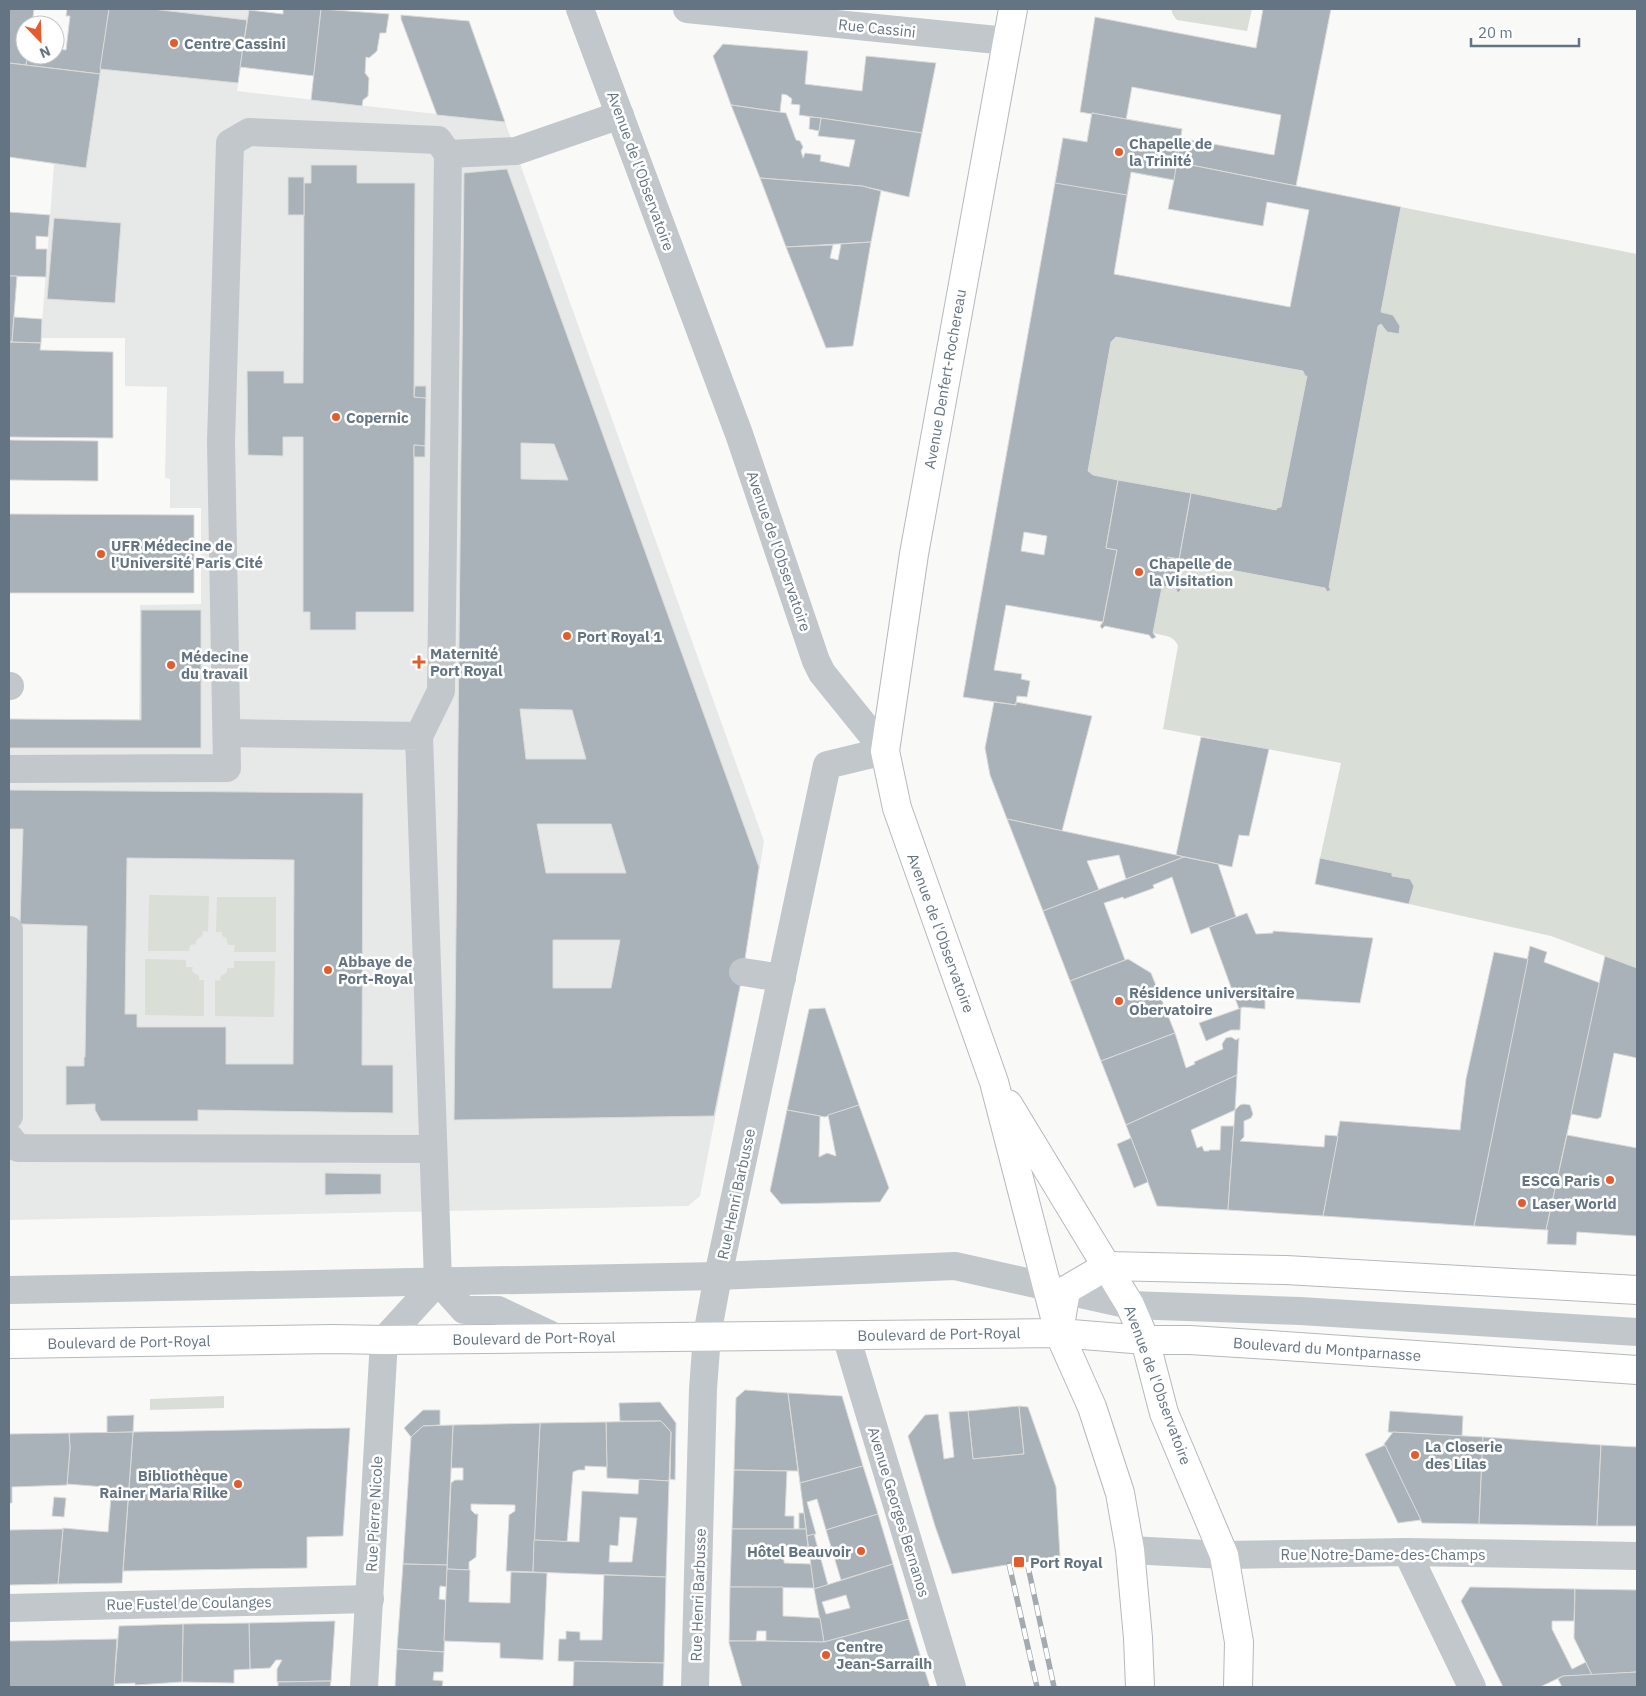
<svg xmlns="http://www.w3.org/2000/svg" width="1646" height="1696" viewBox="0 0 1646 1696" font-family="'IBM Plex Sans',sans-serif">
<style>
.built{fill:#e7e8e8}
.green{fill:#d9ded6}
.building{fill:#a9b2b8;stroke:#dbdbd9;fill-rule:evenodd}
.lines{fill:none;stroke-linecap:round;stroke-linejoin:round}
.major-casing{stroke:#b4b9bd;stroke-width:30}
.minor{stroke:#c2c7cb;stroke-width:28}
.major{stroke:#fff;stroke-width:28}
.rail-casing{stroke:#a3aab0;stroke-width:5.5}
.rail{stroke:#fff;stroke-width:4;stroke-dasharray:11;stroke-linecap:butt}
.poi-dot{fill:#e45c2c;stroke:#fff;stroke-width:2}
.labels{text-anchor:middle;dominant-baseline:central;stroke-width:5;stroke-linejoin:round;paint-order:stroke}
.street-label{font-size:15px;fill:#647482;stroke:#fff}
.poi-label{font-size:15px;font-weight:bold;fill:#647482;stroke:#fff;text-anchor:start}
</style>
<rect width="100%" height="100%" fill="#f9f9f7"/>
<polygon class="built" points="109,9 249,9 237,91 505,122 764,841 743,972 700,1196 688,1206 9,1220 9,719 139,719 140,605 201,604 201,508 170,508 170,479 165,478 167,387 125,386 125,338 41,338 54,164 9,157 9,63 100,74"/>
<g class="green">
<polygon points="1171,9 1252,9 1247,31 1177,20 1173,15"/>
<path d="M1401,207L1637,254V968L1551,936L1409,904L1413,886L1410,879L1392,876V873L1320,858L1341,763L1163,729L1178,646C1174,635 1164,636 1153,633L1162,586L1175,588L1178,592L1181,590L1178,586L1184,561L1325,588L1327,592L1331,590L1329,587L1378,326L1381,324L1387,332L1399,333L1400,326L1393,315L1381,312Z"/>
<polygon points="1116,337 1303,371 1305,375 1307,376 1281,507 1277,508 1276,510 1092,475 1088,471 1111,342"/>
<polygon points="149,895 209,896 208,932 203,931 202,936 196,940 196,944 190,945 189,951 148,951"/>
<polygon points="217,897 276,897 276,952 234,952 235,945 228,945 226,938 222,936 222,932 216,932"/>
<polygon points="145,959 186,960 186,967 193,967 192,971 199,976 199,980 204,980 204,1016 145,1015"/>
<polygon points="234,961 275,961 274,1017 215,1016 215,980 220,981 221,976 227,972 227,968 234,968"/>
<polygon points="224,1396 224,1408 150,1410 150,1399"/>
</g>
<g class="building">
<polygon points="9,9 34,9 32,25 25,25 25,55 28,55 26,65 9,63"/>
<polygon points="67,9 109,9 100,74 26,65 28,55 55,55 55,49 66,50 70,16 66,16"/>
<polygon points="109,9 152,9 247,20 238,83 100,69"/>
<polygon points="283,9 321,9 314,76 240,67 249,10 283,14"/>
<polygon points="321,9 389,14 386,33 380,33 377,51 369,58 366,57 365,73 369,78 368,96 363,100 362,106 311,100"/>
<polygon points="1263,9 1331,9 1296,186 1176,162 1180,138 1274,155 1281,115 1132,87 1126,120 1080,112 1095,17 1256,48"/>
<polygon points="401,15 469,21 505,122 437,115 401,19"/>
<polygon points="723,44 808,51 805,84 862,91 866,56 936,63 922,133 799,115 800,105 791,104 792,99 787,95 782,94 780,112 731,105 713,56"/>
<polygon points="9,63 100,74 86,168 9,157"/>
<polygon points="731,105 786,113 796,140 800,141 803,147 801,151 803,158 805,153 821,155 820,161 849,167 855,140 818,136 821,118 922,133 909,197 862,186 760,178"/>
<path d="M1092,113L1182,129L1176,162L1401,207L1381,312L1393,315L1400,326L1399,334L1387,332L1381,324L1378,326L1329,587L1331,590L1327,592L1325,588L1184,561L1178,586L1181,590L1178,593L1175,588L1162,586L1168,557L1179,559L1191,493L1276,510L1277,508L1281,507L1307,376H1305L1303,371L1116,337L1111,342L1088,471L1093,475L1118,480L1106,548L1117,550L1103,622L1006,605L994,670L1022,674L1021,679L1030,681L1027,697L1017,696L1016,705L963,697L1063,138L1087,142ZM1131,172L1174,180L1168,209L1263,226L1267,202L1309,210L1290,307L1114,274ZM1024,532L1047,536L1044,555L1021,551Z"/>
<polygon points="1092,113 1182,129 1174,180 1131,172 1127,195 1055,183 1063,138 1087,142"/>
<polygon points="810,117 821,118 819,131 809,129"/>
<polygon points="311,165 357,165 357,183 415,183 414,397 426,398 425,446 414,445 414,612 356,612 356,630 310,630 310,612 303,612 303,437 283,437 283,456 248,455 247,371 284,371 284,383 303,383 304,183 311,183"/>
<path d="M507,169L759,867L743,972L714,1116L454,1120L464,173ZM521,443L554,444L568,480L521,479ZM520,709L572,710L586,759H526ZM537,824H611L626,873H546ZM553,940H620L611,988H553Z"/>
<rect x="288" y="177" width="16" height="38"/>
<polygon points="760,178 862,186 881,191 871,242 786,247"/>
<polygon points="9,212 50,215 48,237 36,236 36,249 47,249 46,277 9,276"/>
<polygon points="54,218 121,223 115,303 47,299"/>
<polygon points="871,242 853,346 826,348 786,247 833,245 830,258 838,260 841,244"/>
<polygon points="9,276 17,276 12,342 9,342"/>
<polygon points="14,317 42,319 41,343 12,342"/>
<polygon points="9,342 41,343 40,350 113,352 113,438 9,437"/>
<polygon points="415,386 426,386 426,398 414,397"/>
<polygon points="9,440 98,441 98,481 9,480"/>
<polygon points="414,445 425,446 425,457 414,457"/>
<polygon points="1118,480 1191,493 1179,559 1168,557 1153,633 1156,637 1152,639 1149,635 1105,626 1102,629 1100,626 1103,622 1117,550 1106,548"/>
<polygon points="9,514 194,515 194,593 9,593"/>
<polygon points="141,610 201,610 201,748 9,748 9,719 141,720"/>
<polygon points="994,702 1016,705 1016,702 1092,716 1062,831 1007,819 990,775 985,748"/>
<polygon points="1201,737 1269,749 1249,836 1239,835 1232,867 1176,855"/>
<path d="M9,790L363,793L362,1065H393V1113L198,1110V1121H101L95,1110V1104L66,1105V1066H84V1057H85L87,926L20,924L23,829H9ZM127,858L294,860L293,1064H226V1027H137V1014H125Z"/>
<polygon points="1007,819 1176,855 1184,857 1126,879 1119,855 1087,861 1099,890 1043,911"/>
<polygon points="1184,857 1218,864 1236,917 1191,934 1172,877 1153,885 1154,888 1124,899 1123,897 1104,903 1125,960 1070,981 1043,911"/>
<polygon points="1320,858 1392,873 1392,876 1410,879 1414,886 1409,904 1315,884"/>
<polygon points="1247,913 1256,934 1273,933 1273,931 1373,938 1360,1003 1265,997 1265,1009 1243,1007 1239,1009 1209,927"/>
<polygon points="1530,946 1547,952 1544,962 1600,983 1546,1230 1474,1226"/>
<polygon points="1494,952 1528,959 1474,1226 1323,1216 1340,1121 1460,1130 1466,1079"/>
<polygon points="1605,956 1637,968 1637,1058 1614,1053 1601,1117 1597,1119 1571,1114"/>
<polygon points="1128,959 1151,973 1175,1033 1101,1061 1070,981"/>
<polygon points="825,1008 859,1105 825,1117 787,1110 809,1009"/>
<polygon points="1241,1008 1240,1030 1231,1030 1206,1041 1199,1023"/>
<polygon points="1175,1033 1186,1068 1195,1064 1194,1062 1223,1049 1222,1044 1226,1038 1231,1037 1236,1040 1239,1038 1237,1075 1126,1125 1101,1061"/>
<polygon points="1237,1075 1235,1110 1191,1130 1197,1148 1202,1146 1204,1151 1209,1151 1209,1150 1220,1150 1221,1126 1234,1126 1228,1210 1157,1206 1126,1125"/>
<polygon points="1244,1104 1250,1105 1253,1114 1251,1118 1244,1121 1244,1137 1240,1141 1324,1147 1325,1135 1338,1136 1323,1216 1228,1210 1235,1110 1240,1105"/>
<polygon points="859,1105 889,1188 880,1202 781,1204 770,1191 787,1110 820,1116 819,1157 827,1153 836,1156 828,1115"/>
<polygon points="1567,1135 1637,1148 1637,1236 1577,1232 1576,1245 1547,1244 1548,1230 1546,1230"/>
<polygon points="1131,1138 1148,1182 1134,1188 1117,1144"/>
<polygon points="325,1173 381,1174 381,1194 325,1195"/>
<polygon points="745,1390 788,1393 798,1471 734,1470 736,1398"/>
<polygon points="788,1393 842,1396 863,1466 800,1483"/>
<polygon points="660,1402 676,1423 675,1480 670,1479 671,1432 661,1421 620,1421 619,1403"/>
<polygon points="1019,1406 1024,1454 973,1459 968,1411"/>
<polygon points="1019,1406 1028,1407 1056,1487 1060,1556 952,1574 935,1526 908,1436 925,1415 938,1414 944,1459 954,1457 949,1412 968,1411 973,1459 1024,1454"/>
<polygon points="423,1410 440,1410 440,1425 423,1426 411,1437 404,1428"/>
<polygon points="1390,1411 1463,1416 1462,1436 1388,1432"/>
<polygon points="134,1415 133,1432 107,1433 107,1416"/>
<polygon points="661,1421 671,1432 669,1481 607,1478 606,1422"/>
<polygon points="606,1422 607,1467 585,1466 585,1470 578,1470 573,1472 567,1542 534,1540 540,1423"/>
<polygon points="540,1423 533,1572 506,1571 509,1515 515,1511 515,1505 471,1504 471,1510 475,1514 478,1514 476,1557 469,1562 469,1570 447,1569 451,1483 455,1480 463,1480 463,1468 451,1468 453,1425"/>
<polygon points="453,1425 447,1565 403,1564 411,1437 423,1426"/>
<polygon points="350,1428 343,1536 307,1537 307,1568 123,1571 133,1432"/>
<polygon points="133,1432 122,1583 58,1584 63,1528 108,1532 111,1497 105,1487 67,1484 70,1448 69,1433"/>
<polygon points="1393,1432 1483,1437 1479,1524 1422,1523 1384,1444"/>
<polygon points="69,1433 70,1448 67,1485 12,1487 12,1503 9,1503 9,1434"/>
<polygon points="1483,1437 1601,1445 1597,1526 1479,1524"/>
<polygon points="1385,1445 1402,1481 1421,1520 1398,1523 1365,1454"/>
<polygon points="1601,1445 1637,1447 1637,1526 1597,1526"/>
<polygon points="863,1466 878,1514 826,1530 817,1499 807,1502 816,1534 807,1536 800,1483"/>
<polygon points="734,1470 787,1471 785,1516 794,1516 794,1529 732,1529"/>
<path d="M639,1479L669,1481L666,1577L533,1572L534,1540L579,1542L582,1491L638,1494ZM620,1517L637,1518L632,1562H609L610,1545L618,1546Z"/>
<polygon points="54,1497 66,1498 64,1517 52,1516"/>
<polygon points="799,1513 804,1513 806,1529 799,1529"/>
<polygon points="878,1514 893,1564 841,1580 826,1530"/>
<polygon points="63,1529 58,1584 9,1585 9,1530"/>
<polygon points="732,1529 806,1529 808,1547 784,1546 784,1563 811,1564 814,1588 730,1587"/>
<polygon points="814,1534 828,1585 814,1589 807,1536"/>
<polygon points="403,1564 447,1565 447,1587 440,1586 439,1599 446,1600 444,1652 397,1649"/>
<path d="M893,1564L909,1619L824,1642L814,1589ZM846,1595L850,1608L826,1614L822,1602Z"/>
<polygon points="447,1569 470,1570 469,1602 510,1603 511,1572 547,1573 543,1660 500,1658 500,1643 444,1641"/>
<polygon points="604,1575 666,1577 664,1663 558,1661 559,1639 566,1639 566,1631 580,1632 580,1640 602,1640"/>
<polygon points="730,1587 783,1587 783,1616 820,1618 824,1642 766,1641 766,1631 757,1631 756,1641 729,1641"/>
<polygon points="1470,1587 1575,1589 1574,1621 1552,1621 1552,1629 1572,1669 1586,1662 1592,1675 1563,1676 1540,1687 1503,1687 1461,1601"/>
<polygon points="1575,1589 1637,1590 1637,1672 1592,1675 1574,1638"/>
<polygon points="909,1619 930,1687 742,1687 729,1643 729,1641 766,1641 824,1642"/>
<polygon points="335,1621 331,1681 277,1682 277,1669 282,1660 276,1660 270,1668 250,1669 249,1623"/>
<polygon points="249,1623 250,1669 234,1670 234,1683 182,1682 183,1624"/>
<polygon points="183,1624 182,1682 135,1685 135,1683 114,1684 119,1626"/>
<polygon points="117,1639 114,1687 9,1687 9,1641"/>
<polygon points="397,1649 444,1652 443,1672 434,1672 433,1680 443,1681 442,1687 395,1687"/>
<polygon points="574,1661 664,1663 663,1687 573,1687"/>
<polygon points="1637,1672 1637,1687 1562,1687 1558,1679 1563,1676"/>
<polygon points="331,1681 330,1687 278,1687 278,1682"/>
</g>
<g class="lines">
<defs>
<g id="major">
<polyline points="1013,9 914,554 885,751 897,808 994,1082 1059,1333 1092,1407 1120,1493 1130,1550 1138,1638 1140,1687"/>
<polyline points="1008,1104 1130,1305 1145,1340 1164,1413 1224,1555 1239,1642 1238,1687"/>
<polyline points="1060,1326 1066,1290 1107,1266 1286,1270 1637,1290"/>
<polyline points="9,1344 333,1339 384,1340 1059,1333 1145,1340 1190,1340 1270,1345 1637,1370"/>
</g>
</defs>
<use href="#major" class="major-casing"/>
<g class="minor">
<polyline points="580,9 739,434 816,661 822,673 885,751 827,765 718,1276 707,1335 703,1389 695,1687"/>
<polyline points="687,9 1007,41"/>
<polyline points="448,154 516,151 620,115"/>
<polyline points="9,686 10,686"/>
<polyline points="227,733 419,736 438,1281 464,1310 498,1310 555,1337"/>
<polyline points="9,769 227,768 221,442 230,143 249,132 438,140 448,154 441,691 419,736"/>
<polyline points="9,930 9,1116"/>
<polyline points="743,972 782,978"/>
<polyline points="9,1137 18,1148 433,1149"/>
<polyline points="9,1290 718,1276 955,1266 1130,1305 1300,1311 1637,1332"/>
<polyline points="846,1336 952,1687"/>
<polyline points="1130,1550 1224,1555 1407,1552 1637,1556"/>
<polyline points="1407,1552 1472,1687"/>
<polyline points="9,1608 370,1599"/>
<polyline points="364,1687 384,1340 438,1281"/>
</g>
<use href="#major" class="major"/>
<defs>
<g id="rail">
<polyline points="1027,1562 1054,1687"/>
<polyline points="1009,1564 1037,1687"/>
</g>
</defs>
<use href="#rail" class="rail-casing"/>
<use href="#rail" class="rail"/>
</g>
<g class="poi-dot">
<circle cx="174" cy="43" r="5"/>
<circle cx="1119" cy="152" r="5"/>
<circle cx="336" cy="417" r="5"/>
<circle cx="101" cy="554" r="5"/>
<circle cx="1139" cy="572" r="5"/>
<circle cx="567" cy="636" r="5"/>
<path d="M416.5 654.5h5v5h5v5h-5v5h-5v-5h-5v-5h5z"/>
<circle cx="171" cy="665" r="5"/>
<circle cx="328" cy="970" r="5"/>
<circle cx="1119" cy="1001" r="5"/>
<circle cx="1610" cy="1180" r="5"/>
<circle cx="1522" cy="1203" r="5"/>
<circle cx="1415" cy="1455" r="5"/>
<circle cx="238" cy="1484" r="5"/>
<circle cx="861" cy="1551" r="5"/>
<rect x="1013" y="1556" width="12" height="12" rx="2.5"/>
<circle cx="826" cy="1655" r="5"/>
</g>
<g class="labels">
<g class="street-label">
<text transform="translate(877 28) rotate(6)">Rue Cassini</text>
<text transform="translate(641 171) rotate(70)">Avenue de l'Observatoire</text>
<text transform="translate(945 379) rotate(-80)">Avenue Denfert-Rochereau</text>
<text transform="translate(779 551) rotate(71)">Avenue de l'Observatoire</text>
<text transform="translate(941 933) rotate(70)">Avenue de l'Observatoire</text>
<text transform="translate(736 1194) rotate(-78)">Rue Henri Barbusse</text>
<text transform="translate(939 1334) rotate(-1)">Boulevard de Port-Royal</text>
<text transform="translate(534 1338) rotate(-1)">Boulevard de Port-Royal</text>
<text transform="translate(129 1342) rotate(-1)">Boulevard de Port-Royal</text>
<text transform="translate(1327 1349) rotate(4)">Boulevard du Montparnasse</text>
<text transform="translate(1158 1385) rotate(70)">Avenue de l'Observatoire</text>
<text transform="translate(899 1512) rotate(73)">Avenue Georges Bernanos</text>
<text transform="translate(374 1514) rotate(-87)">Rue Pierre Nicole</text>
<text x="1383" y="1554">Rue Notre-Dame-des-Champs</text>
<text transform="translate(698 1595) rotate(-88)">Rue Henri Barbusse</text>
<text transform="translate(189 1603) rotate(-1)">Rue Fustel de Coulanges</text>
</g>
<g class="poi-label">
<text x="184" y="43">Centre Cassini</text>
<text x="1129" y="143">Chapelle de<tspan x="1129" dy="17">la Trinité</tspan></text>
<text x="346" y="417">Copernic</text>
<text x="111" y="545">UFR Médecine de<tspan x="111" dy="17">l'Université Paris Cité</tspan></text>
<text x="1149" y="563">Chapelle de<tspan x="1149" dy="17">la Visitation</tspan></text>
<text x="577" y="636">Port Royal 1</text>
<text x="430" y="653">Maternité<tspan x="430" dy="17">Port Royal</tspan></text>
<text x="181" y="656">Médecine<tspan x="181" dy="17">du travail</tspan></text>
<text x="338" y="961">Abbaye de<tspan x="338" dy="17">Port-Royal</tspan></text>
<text x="1129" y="992">Résidence universitaire<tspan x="1129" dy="17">Obervatoire</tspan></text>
<text x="1600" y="1180" text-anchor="end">ESCG Paris</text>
<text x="1532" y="1203">Laser World</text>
<text x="1425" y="1446">La Closerie<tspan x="1425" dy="17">des Lilas</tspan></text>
<text x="228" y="1475" text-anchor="end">Bibliothèque<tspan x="228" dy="17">Rainer Maria Rilke</tspan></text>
<text x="851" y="1551" text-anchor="end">Hôtel Beauvoir</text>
<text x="1030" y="1562">Port Royal</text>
<text x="836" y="1646">Centre<tspan x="836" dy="17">Jean-Sarrailh</tspan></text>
</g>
</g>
<rect width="1646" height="1696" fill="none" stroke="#647482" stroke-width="20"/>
<g transform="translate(40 40) rotate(157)"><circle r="24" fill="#ffffff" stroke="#c1c7cd"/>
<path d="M0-4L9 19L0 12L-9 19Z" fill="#e45c2c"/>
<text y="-8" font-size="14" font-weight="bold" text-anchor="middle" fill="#647482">N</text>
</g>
<path d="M1471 38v8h108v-8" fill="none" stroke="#647482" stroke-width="2.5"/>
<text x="1478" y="38" font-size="15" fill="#647482" stroke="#ffffff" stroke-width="4" paint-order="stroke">20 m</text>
</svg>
